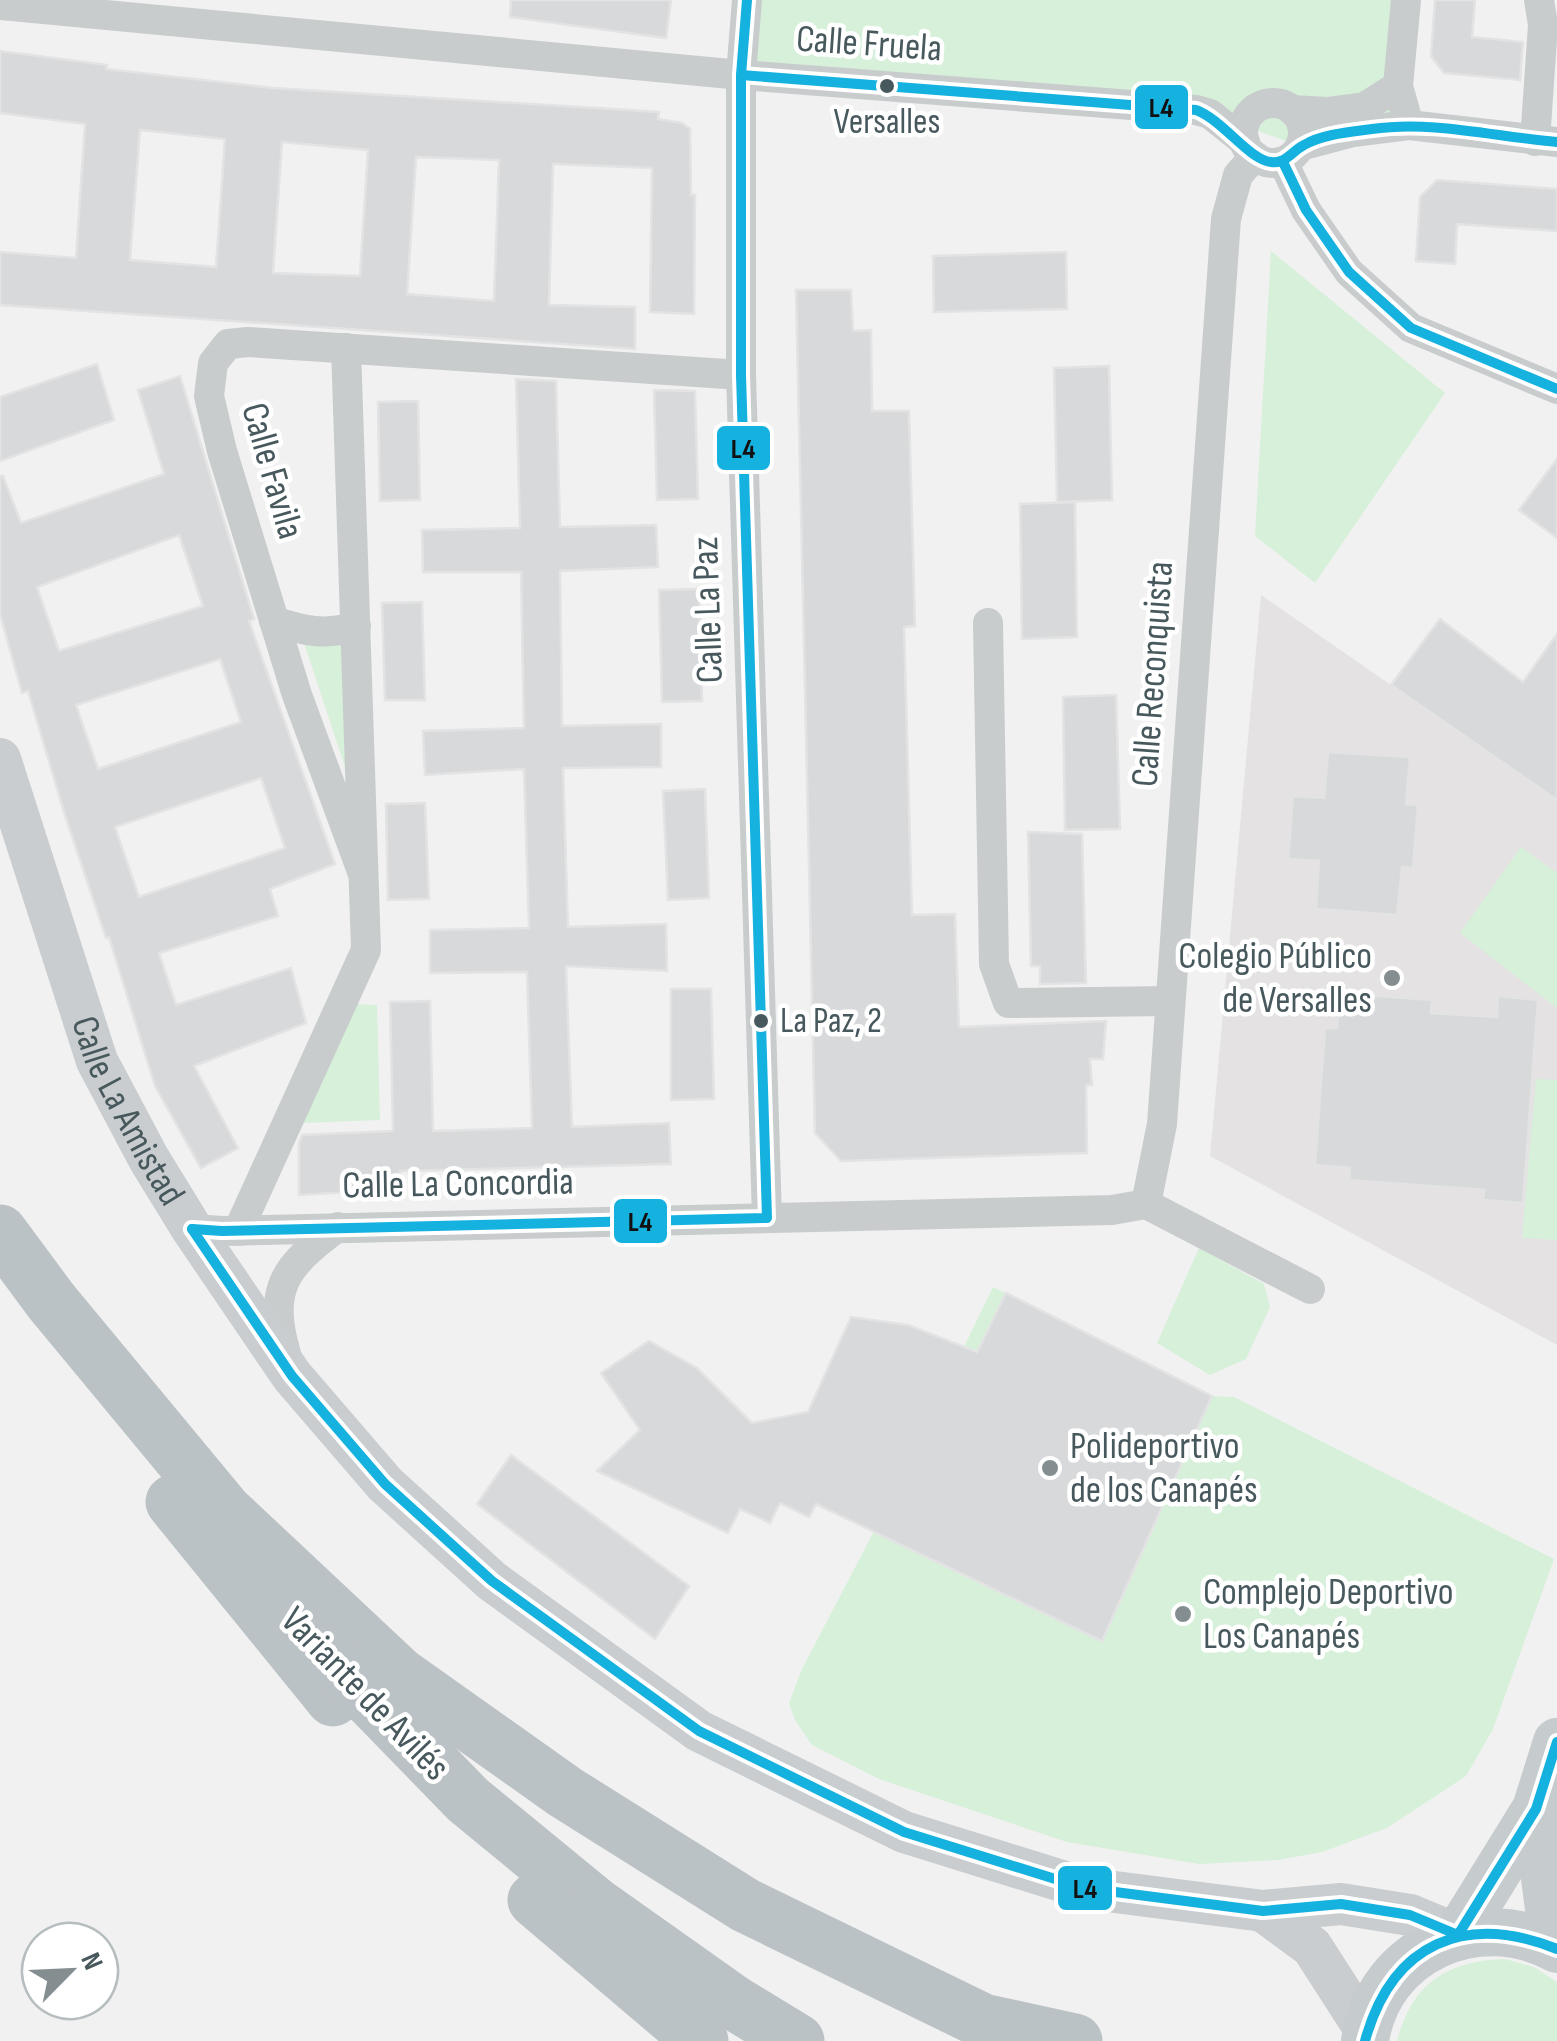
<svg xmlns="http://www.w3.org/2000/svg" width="1557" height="2041" viewBox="0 0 1557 2041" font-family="'Sofia Sans Condensed',sans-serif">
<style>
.education{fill:#e4e2e3}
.green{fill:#d6f0da}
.building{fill:#d8d9da;stroke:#e3e3e4;stroke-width:2.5;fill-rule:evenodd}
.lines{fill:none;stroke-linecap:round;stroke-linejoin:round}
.street{stroke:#c9cccd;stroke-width:30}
.secondary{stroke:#c9cdcf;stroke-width:42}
.primary{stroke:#c6cbcd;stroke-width:48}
.highway{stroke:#bbc2c5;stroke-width:55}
.bus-1-casing{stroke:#fff;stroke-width:18}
.bus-1{stroke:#15b1df;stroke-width:10}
.bus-dot{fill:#48595e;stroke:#fff;stroke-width:4}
.poi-dot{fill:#848e91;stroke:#fff;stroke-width:4}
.labels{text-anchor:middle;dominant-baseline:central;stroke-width:9;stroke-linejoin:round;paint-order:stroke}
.bus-label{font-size:36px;fill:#48595e;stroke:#fff}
.street-label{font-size:38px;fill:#48595e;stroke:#fff}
.poi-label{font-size:38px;fill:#48595e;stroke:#fff;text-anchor:start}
.line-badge{stroke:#fff;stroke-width:4}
.pale-badge-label{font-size:28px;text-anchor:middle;font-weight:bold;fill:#111}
</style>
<rect width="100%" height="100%" fill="#f2f1f1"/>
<polygon class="education" points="1261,595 1557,800 1557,1345 1210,1156"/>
<g class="green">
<polygon points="747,0 1406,0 1409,125 1300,146 1210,114 741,75"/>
<polygon points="1271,251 1445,393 1315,583 1255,536"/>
<polygon points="304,643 338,643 345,647 346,770"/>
<polygon points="1521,847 1557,873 1557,1008 1460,933"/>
<polygon points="357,1004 377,1005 380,1120 301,1123"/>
<polygon points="1536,1079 1557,1080 1557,1240 1522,1238"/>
<polygon points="1199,1248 1264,1284 1270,1307 1246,1359 1210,1375 1157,1343"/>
<polygon points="993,1287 1212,1396 1234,1397 1554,1559 1493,1729 1466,1776 1387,1828 1322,1852 1278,1860 1199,1864 1067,1842 879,1779 812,1745 795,1720 789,1703 802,1669 884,1512"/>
<path d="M1505,1959L1534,1967L1557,1982V2041H1397C1412,1983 1447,1961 1505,1959Z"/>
</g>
<g class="building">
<polygon points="511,0 671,0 666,38 510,17"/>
<polygon points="1435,0 1475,0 1472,37 1523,42 1520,80 1444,73 1431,56"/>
<path d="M0,51L107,65L106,69L273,88L659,112L658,119L682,123L690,129L691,195H695L694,314L650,312L652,168L553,164L549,305L635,307V349L0,305V252L76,258L85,124L0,113ZM140,130L225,139L216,267L130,260ZM282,142L368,150L360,276L273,273ZM416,157L499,160L494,301L407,294Z"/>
<polygon points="1437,180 1557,189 1557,231 1457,224 1455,264 1416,261 1420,197"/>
<polygon points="1066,252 1067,309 934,312 933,256"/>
<polygon points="796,290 851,290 853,331 871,330 872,411 909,411 915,626 904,627 912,915 955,914 959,1027 1106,1021 1103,1059 1090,1059 1092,1085 1086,1085 1087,1153 841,1161 815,1133"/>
<polygon points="97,364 114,420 0,461 0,397"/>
<polygon points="1109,366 1112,500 1057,502 1054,368"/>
<path d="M180,376L254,619L249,621L335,864L270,889L278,916L159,953L176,1005L291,968L306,1023L194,1066L238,1148L201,1168L155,1086L109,937L106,938L65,815L28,691L22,693L0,614V476H3L21,523L164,474L138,390ZM179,535L203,606L59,651L37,587ZM220,659L241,722L98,769L76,705ZM261,778L285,848L139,897L115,827Z"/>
<polygon points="516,379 556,381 560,527 656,525 658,567 560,571 562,726 661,724 661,767 563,768 568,927 666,924 667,971 566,966 572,1127 669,1123 671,1164 400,1171 401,1189 299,1195 299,1143 302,1135 393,1131 390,1002 430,1001 433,1131 532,1128 527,972 430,973 430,930 529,928 524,769 425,775 423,731 524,728 521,572 423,572 422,530 520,528"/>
<polygon points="654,390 695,391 698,499 657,500"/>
<polygon points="418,401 420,500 380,501 378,402"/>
<polygon points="1557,459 1557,538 1519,510"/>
<polygon points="1075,502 1077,637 1022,639 1020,504"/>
<polygon points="699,589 702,701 662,702 659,590"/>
<polygon points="422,602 425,700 385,700 382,603"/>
<polygon points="1440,619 1523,682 1557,634 1557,800 1391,685"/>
<polygon points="1116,695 1120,829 1065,830 1063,697"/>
<polygon points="1328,752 1410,757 1406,804 1418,805 1413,868 1402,867 1397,915 1316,909 1319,861 1288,859 1293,796 1324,798"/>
<polygon points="705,789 709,898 668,900 663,791"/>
<polygon points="425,803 429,899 388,900 386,804"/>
<polygon points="1028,832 1082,834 1086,983 1040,984 1040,966 1031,966"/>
<polygon points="671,989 711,989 714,1099 671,1100"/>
<polygon points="1340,993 1432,1000 1431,1013 1497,1017 1498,996 1538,1000 1523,1203 1483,1200 1484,1190 1349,1180 1350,1168 1315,1165 1325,1028 1337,1028"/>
<polygon points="1006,1293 1212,1396 1102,1641 816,1504 809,1517 780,1503 770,1523 740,1509 728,1533 597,1471 640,1430 601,1373 649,1341 697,1368 752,1423 808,1412 851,1317 908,1325 977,1352"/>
<polygon points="511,1455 689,1586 655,1639 477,1504"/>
</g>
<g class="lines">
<g class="street">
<polyline points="747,0 741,75 741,375 767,1218"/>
<polyline points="1406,0 1398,86 1409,125"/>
<polyline points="0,5 741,75 1196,110 1210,114 1245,142"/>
<circle cx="1273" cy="133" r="30"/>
<polyline points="1292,110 1327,112 1365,107 1398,86"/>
<polyline points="1535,141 1543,25 1539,0"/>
<polyline points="1300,146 1353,132 1409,125 1557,142"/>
<polyline points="1283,162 1306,210 1349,272 1411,328 1557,389"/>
<path d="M274,621C303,631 326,636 356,626"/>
<polyline points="988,623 994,964 1008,1003 1169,1001"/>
<polyline points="363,874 297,695 222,451 209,396 213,363 228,344 248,342 741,375"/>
<polyline points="1146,1204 1162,1124 1226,219 1238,175 1255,156"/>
<polyline points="1146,1204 1310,1289"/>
<polyline points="192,1229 222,1231 1112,1210 1146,1204"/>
<polyline points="238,1231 366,950 346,348"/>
<path d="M286,1354C267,1288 285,1266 338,1227"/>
</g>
<g class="secondary">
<path id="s1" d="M0,759L97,1061L149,1159L192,1229L292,1376L385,1484L492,1581L699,1731L904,1832L1084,1888L1263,1911L1341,1904L1410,1915L1458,1935"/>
<polyline points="1263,1911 1312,1947 1366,2031"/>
</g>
<g class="primary">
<polyline points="1536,1809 1554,1947"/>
<polyline points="1458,1935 1536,1809 1557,1742"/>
<path d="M1365,2041C1378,1949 1479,1906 1557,1949"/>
</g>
<g class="highway">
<polyline points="0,1232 51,1301 225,1511 400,1675 565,1792 745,1905 983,2021 1075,2041"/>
<polyline points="173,1502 333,1699"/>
<polyline points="322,1650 468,1800 596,1905 733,2002 797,2041"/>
<polyline points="535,1900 701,2041"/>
</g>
<defs>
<g id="bus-1">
<path d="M741,75L1196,110C1223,120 1249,160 1271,162C1286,164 1292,151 1304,145C1323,134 1350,132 1372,129C1433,120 1496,137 1557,142"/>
<polyline points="1283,162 1306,210 1349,272 1411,328 1557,389"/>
<polyline points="192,1229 222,1231 767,1218 741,375 741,75 747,0"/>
<polyline points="192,1229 292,1376 385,1484 492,1581 699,1731 904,1832 1084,1888 1263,1911 1341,1904 1410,1915 1458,1935"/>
<polyline points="1458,1935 1536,1809 1557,1742"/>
<path d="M1365,2041C1392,1943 1465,1912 1557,1949"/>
</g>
</defs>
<use href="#bus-1" class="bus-1-casing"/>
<use href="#bus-1" class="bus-1"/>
</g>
<g class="bus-dot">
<circle cx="887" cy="86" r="9"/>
<circle cx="761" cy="1021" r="9"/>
</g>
<g class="poi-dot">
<circle cx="1392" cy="978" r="10"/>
<circle cx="1050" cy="1468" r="10"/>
<circle cx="1183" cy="1614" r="10"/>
</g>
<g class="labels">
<g class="bus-label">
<text x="887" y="122">Versalles</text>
<text x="780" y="1021" text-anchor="start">La Paz, 2</text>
</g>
<g class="street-label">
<text transform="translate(869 44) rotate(4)">Calle Fruela</text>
<text transform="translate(272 471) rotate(74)">Calle Favila</text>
<text transform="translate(708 610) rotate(-92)">Calle La Paz</text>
<text transform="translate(1153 674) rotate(-86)">Calle Reconquista</text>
<text stroke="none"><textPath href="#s1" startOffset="375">Calle La Amistad</textPath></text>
<text transform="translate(458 1184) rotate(-1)">Calle La Concordia</text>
<text transform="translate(365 1694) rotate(46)">Variante de Avilés</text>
</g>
<g class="poi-label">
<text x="1372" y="956" text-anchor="end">Colegio Público<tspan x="1372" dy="44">de Versalles</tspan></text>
<text x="1070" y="1446">Polideportivo<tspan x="1070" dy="44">de los Canapés</tspan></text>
<text x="1203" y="1592">Complejo Deportivo<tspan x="1203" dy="44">Los Canapés</tspan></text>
</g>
</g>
<g class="line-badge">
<rect x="1133" y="83" width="57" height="48" rx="10" fill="#15b1df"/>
<rect x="715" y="424" width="57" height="48" rx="10" fill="#15b1df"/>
<rect x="612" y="1197" width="57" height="48" rx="10" fill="#15b1df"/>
<rect x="1056" y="1864" width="58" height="48" rx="10" fill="#15b1df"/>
</g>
<g class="pale-badge-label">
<text x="1161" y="117">L4</text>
<text x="743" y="458">L4</text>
<text x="640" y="1231">L4</text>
<text x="1085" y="1898">L4</text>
</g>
<g transform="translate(70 1971) rotate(66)"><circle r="48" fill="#ffffff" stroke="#b6bdbf" stroke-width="2.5"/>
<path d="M0-8L18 38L0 25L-18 38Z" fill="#848e91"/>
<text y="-15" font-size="28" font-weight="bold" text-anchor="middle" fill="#48595e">N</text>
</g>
</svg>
